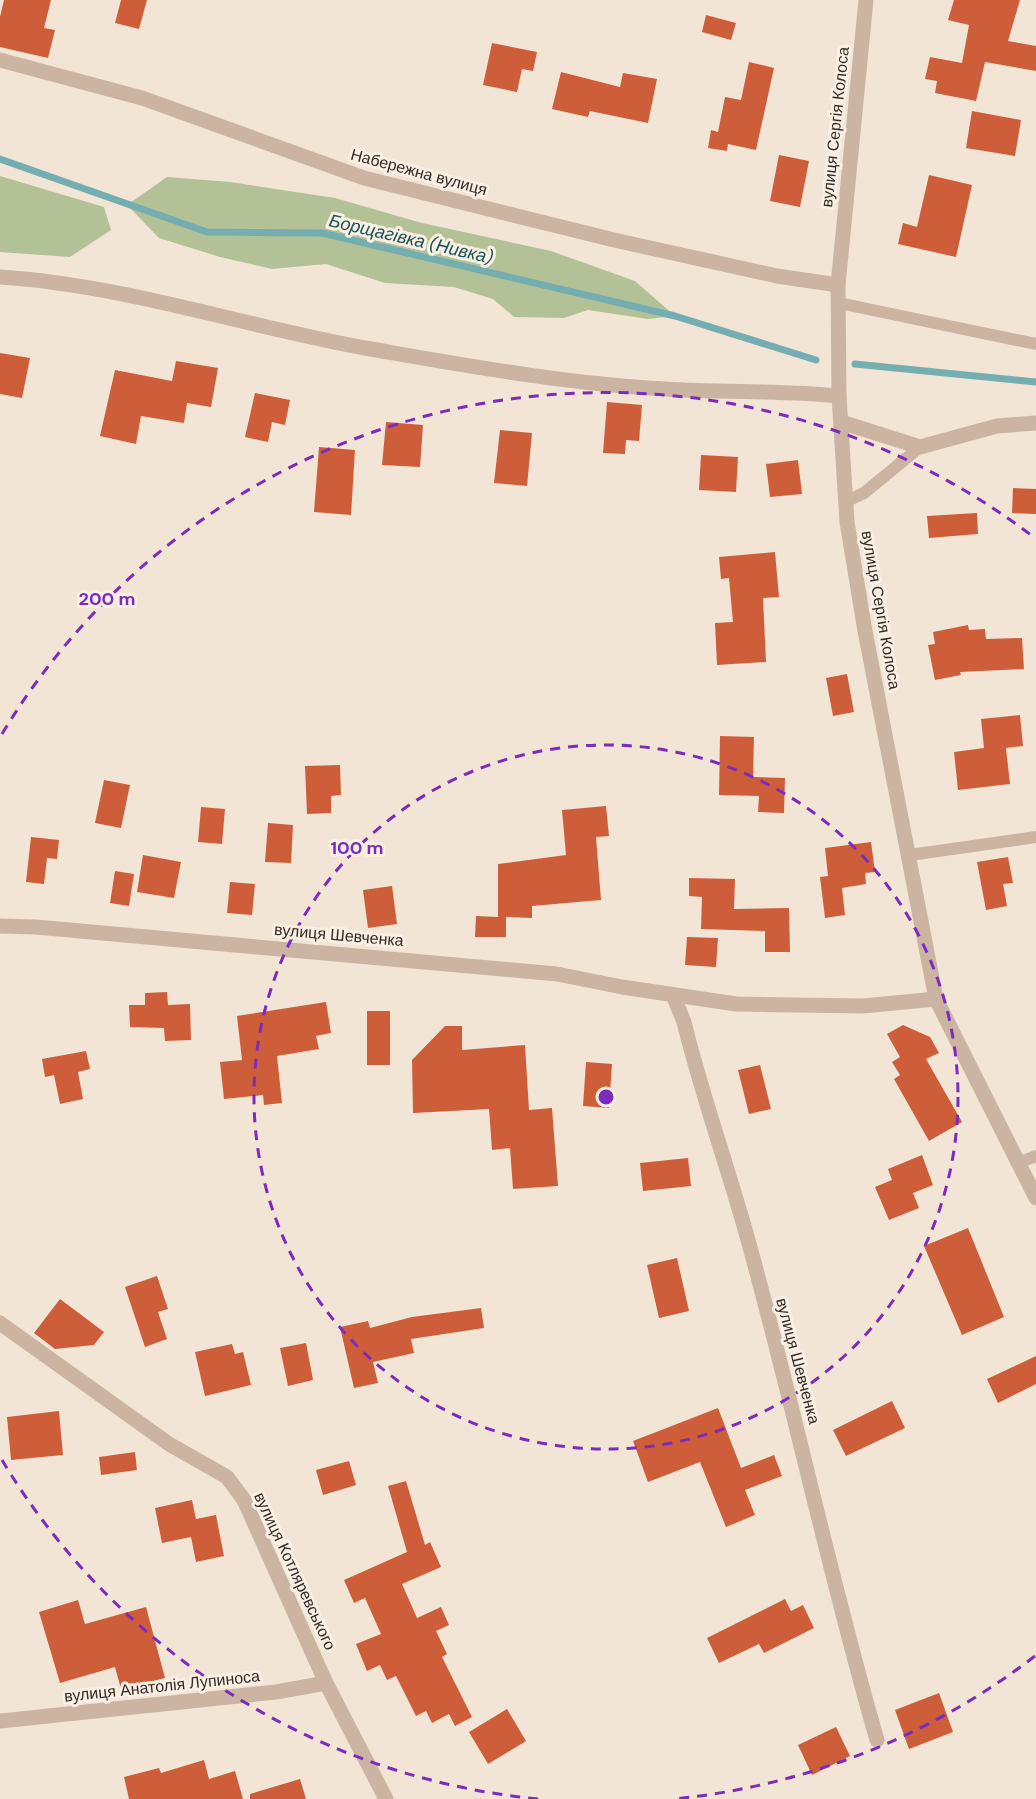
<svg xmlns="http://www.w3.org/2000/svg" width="1036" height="1799" viewBox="0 0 1036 1799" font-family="'DM Sans',sans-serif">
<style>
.green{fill:#b3c296}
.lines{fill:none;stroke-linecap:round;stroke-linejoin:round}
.stream{stroke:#74aeb1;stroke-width:7}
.building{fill:#ce5e39}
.service{stroke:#cbb5a2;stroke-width:12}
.minor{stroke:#cbb5a2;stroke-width:15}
.tertiary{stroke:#cbb5a2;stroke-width:15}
.ring{fill:none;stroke:#7b2cbf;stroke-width:3;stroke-dasharray:10 8}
.labels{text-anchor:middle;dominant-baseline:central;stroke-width:6;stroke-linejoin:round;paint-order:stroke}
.street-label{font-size:16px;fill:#352a25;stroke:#faefe3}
.water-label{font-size:18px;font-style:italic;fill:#185458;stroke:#faefe3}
.centre{fill:#7b2cbf;stroke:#faefe3;stroke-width:3}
.ring-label{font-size:18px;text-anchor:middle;font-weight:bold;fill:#7b2cbf;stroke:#faefe3;stroke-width:6;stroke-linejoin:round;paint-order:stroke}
</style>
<rect width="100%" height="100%" fill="#f2e5d6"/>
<g class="green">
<polygon points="0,176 104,207 111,230 70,257 0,252"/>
<polygon points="167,177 230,182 335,198 422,223 551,251 635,281 675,316 648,319 588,310 564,318 514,317 493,299 454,287 385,283 326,264 272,269 220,257 159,238 127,205"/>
</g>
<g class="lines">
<g class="stream">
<polyline points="0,159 207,232 322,233 675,316 816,360"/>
<polyline points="855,364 1036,382"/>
</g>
</g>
<g class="building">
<polygon points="4,0 51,0 44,28 55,30 48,58 0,47 0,17"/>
<polygon points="121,0 147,0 139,29 115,23"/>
<polygon points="954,0 1020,0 1008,41 1036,46 1036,71 985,62 976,101 935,93 937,81 925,79 930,57 962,63 969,25 948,20"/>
<polygon points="706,15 736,23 731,40 702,32"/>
<polygon points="492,43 537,52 533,71 522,69 517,92 483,85"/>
<polygon points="749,62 774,68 756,150 728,144 727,151 708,148 711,130 718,132 725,97 741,100"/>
<polygon points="561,72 620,87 623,73 657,79 648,123 590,111 588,117 552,109"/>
<polygon points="972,111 1021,120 1015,156 966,148"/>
<polygon points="779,155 809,161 800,207 770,201"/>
<polygon points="929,175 972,185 956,257 898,244 903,223 917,227"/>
<polygon points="0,353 30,358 22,398 0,394"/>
<polygon points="176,361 218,368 211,407 187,403 184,423 141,416 136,444 100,436 115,370 172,381"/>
<polygon points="255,393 290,400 285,425 272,422 268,442 245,437"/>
<polygon points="607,402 642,405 639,441 626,440 625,454 603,453"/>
<polygon points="386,422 423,425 420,467 382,465"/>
<polygon points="500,430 532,433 527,486 494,483"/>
<polygon points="319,447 355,450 351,515 314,512"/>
<polygon points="701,455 738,457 736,492 699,490"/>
<polygon points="798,460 802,494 770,497 766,464"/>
<polygon points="1013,488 1036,489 1036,514 1012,513"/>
<polygon points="977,513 978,534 929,538 927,516"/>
<polygon points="775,552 779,597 763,598 766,662 717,665 715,623 733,622 729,578 721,579 719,557"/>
<polygon points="968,625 969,630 985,629 986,639 1022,638 1024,669 960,672 961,675 935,680 928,645 935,644 933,632"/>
<polygon points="847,674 854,712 833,716 826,678"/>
<polygon points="1020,715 1023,746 1006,748 1010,784 958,790 954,752 984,748 981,719"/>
<polygon points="720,736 754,737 753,777 785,778 784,813 758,812 759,796 719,795"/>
<polygon points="340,765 341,795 331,796 331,813 307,814 305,766"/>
<polygon points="104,780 130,785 121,828 95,823"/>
<polygon points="606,806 609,836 596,837 601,900 532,906 532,918 506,917 506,937 475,937 476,916 498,917 498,864 566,855 562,810"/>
<polygon points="201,807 225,809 222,844 198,842"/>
<polygon points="268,823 293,825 291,863 265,862"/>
<polygon points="31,837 59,840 57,859 47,858 44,884 26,882"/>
<polygon points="871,842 875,872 865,873 866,884 842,888 845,915 825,918 820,877 828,876 825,848"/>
<polygon points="143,855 181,862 174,898 137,892"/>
<polygon points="1008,857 1013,883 1003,884 1007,906 986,910 977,862"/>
<polygon points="115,871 134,874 129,906 110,903"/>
<polygon points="689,878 735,879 734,909 789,908 790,952 765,952 765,931 701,929 702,897 689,896"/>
<polygon points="230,882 255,884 252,915 227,913"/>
<polygon points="392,886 397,924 368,928 363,890"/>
<polygon points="687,937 718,938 716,967 685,965"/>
<polygon points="167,992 168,1005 190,1004 191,1040 165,1041 164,1028 130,1027 129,1005 145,1005 145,993"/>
<polygon points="326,1002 331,1033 316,1036 319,1049 277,1056 282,1103 264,1105 263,1095 224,1099 220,1062 242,1060 237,1016"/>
<rect x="367" y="1011" width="23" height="54"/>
<polygon points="903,1025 930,1037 939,1053 926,1059 962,1122 929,1141 894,1079 900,1075 892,1062 900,1057 887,1034"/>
<polygon points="445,1026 462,1026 462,1050 525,1045 529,1110 552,1108 558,1186 513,1189 510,1148 492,1150 489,1109 413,1113 412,1060"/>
<polygon points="86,1051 90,1069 78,1072 83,1099 60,1104 54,1075 45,1077 42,1059"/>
<polygon points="586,1062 612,1064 609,1108 583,1106"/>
<polygon points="760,1065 771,1109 749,1114 738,1070"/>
<polygon points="922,1155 933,1185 913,1193 919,1208 889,1220 875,1187 892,1180 888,1169"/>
<polygon points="688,1158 691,1186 643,1191 640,1163"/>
<polygon points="968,1228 1004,1317 962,1335 924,1246"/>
<polygon points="677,1258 689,1311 659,1318 647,1265"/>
<polygon points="157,1276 168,1309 158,1312 167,1339 145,1347 125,1287"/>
<polygon points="60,1299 104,1332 94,1345 55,1349 34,1333"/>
<polygon points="481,1308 484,1328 411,1339 414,1353 373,1362 378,1383 354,1388 340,1327 368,1321 370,1328 412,1317"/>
<polygon points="306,1343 313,1380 288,1386 280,1348"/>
<polygon points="232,1344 235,1354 243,1352 251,1385 205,1396 195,1352"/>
<polygon points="1036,1356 1036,1384 998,1403 987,1379"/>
<polygon points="892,1401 905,1428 846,1456 833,1430"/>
<polygon points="718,1408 741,1468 774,1455 782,1476 745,1490 755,1515 726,1527 700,1462 648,1482 633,1441"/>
<polygon points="59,1411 63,1455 11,1460 7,1417"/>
<polygon points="135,1452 137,1470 101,1475 99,1457"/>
<polygon points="349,1461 356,1485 323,1495 316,1470"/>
<polygon points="406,1481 425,1545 430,1542 441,1567 402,1584 417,1618 441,1607 449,1625 436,1631 447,1654 442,1657 472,1717 455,1726 449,1714 432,1723 426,1711 416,1716 396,1676 387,1680 380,1665 367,1671 356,1644 381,1634 365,1598 354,1603 344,1580 407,1552 388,1486"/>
<polygon points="192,1500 196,1519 216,1515 224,1556 196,1562 191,1537 162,1543 155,1508"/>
<polygon points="785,1599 791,1611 803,1605 814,1628 764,1653 759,1644 719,1663 707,1638"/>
<polygon points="78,1600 85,1624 146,1607 165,1678 121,1689 115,1667 60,1683 39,1612"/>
<polygon points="939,1693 953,1732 909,1749 895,1710"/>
<polygon points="507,1709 526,1741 488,1764 469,1732"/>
<polygon points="836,1727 850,1756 812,1775 798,1745"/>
<polygon points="204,1760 209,1779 235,1771 243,1799 129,1799 124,1777 159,1768 161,1773"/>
<polygon points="300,1779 306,1799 250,1799 250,1794"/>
</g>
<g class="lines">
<g class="service">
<polyline points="839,303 1036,344"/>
<polyline points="847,501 864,493 920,447"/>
<polyline points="910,855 1036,837"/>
<polyline points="1020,1162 1036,1156"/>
</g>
<g class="minor">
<polyline points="0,60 142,98 364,178 614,240 777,276 838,285"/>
<path d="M0,277C124,285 243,326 365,348C464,365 566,384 666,389C724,393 782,390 839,396"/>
<polyline points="841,422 920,447 997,426 1036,423"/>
<polyline points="0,926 36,927 557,974 622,987 736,1004 863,1006 936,999"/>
<path d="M673,995L684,1022C702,1096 728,1167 748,1240C794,1406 829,1574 877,1740"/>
<polyline points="0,1323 169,1444 227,1477 244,1500 326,1683 386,1799"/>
<polyline points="0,1721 276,1692 326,1683"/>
</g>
<polyline class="tertiary" points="866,0 838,285 839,396 847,522 865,631 936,999 1036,1198"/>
</g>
<g class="ring">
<circle cx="606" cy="1097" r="352"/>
<path d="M1035 1656A705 705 0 0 1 674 1799M538 1799A705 705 0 0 1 2 1460M2 734A705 705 0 0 1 1035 538"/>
</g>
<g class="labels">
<g class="street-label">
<text transform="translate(835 127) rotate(-84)">вулиця Сергія Колоса</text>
<text transform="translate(419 172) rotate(15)">Набережна вулиця</text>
<text transform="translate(881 610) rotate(80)">вулиця Сергія Колоса</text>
<text transform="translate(339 935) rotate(5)">вулиця Шевченка</text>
<text transform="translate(798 1361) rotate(75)">вулиця Шевченка</text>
<text transform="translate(295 1571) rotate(65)">вулиця Котляревського</text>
<text transform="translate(162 1686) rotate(-6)">вулиця Анатолія Лупиноса</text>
</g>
<g class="water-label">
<text transform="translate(411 239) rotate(13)">Борщагівка (Нивка)</text>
</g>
</g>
<circle cx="606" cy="1097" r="9" class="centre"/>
<g class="ring-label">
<text x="107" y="605">200 m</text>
<text x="357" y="854">100 m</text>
</g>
</svg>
